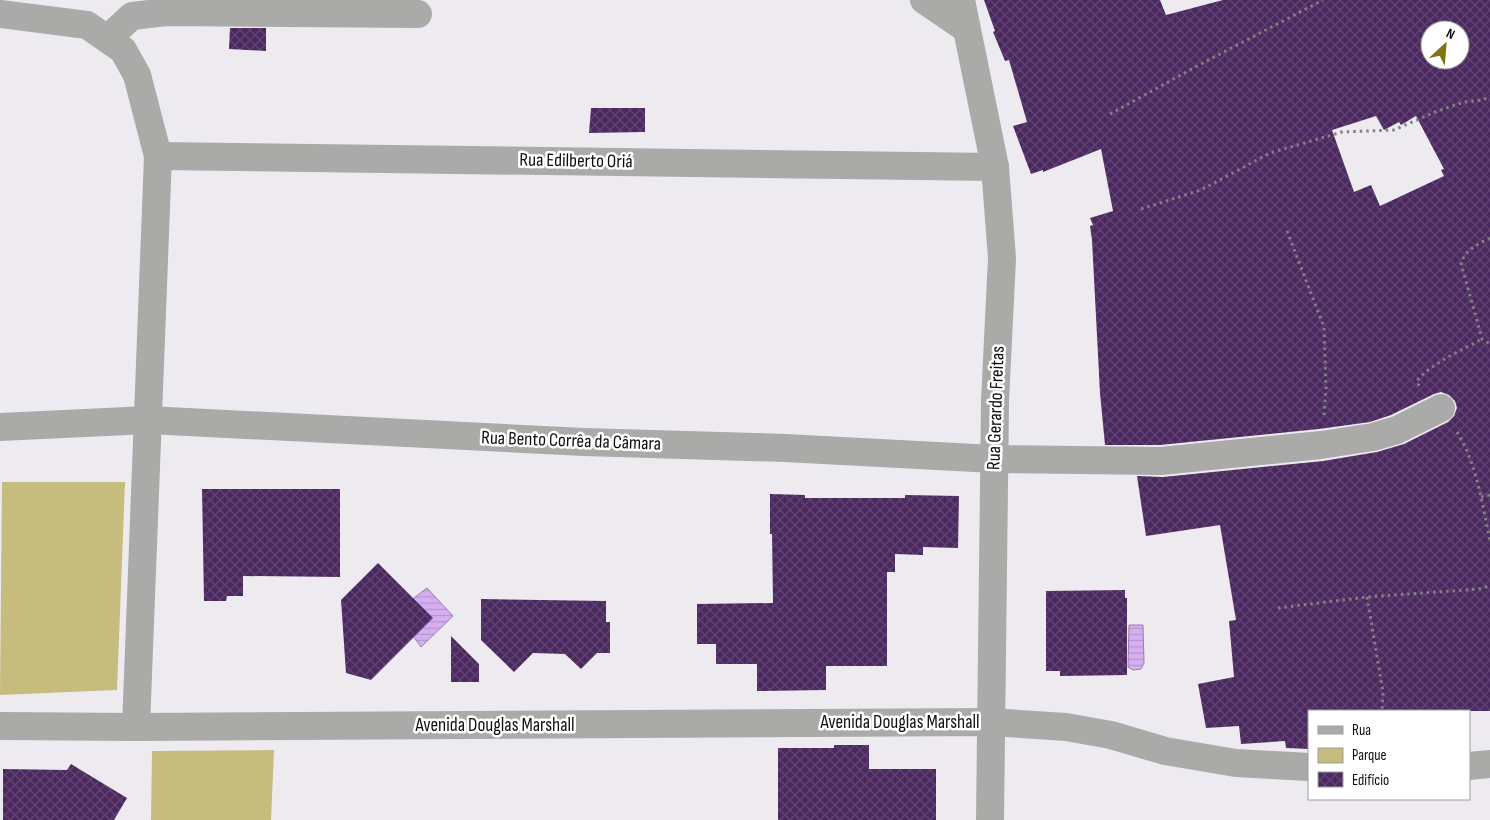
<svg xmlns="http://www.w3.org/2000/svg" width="1490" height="820" viewBox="0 0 1490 820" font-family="'Sofia Sans Condensed',sans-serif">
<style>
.green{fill:#c6bc7d}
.water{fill:url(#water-rules);stroke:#997eac}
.building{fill:url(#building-cross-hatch);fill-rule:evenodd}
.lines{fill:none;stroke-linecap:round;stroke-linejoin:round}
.path{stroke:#828083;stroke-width:3;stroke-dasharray:2.5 4;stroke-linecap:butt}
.street{stroke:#aaaaa8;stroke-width:28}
.labels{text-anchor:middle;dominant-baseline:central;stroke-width:5;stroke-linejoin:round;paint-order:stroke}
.street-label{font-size:19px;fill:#0e0d0f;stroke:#fff}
</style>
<defs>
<pattern id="water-rules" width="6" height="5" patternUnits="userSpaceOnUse" patternTransform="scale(1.25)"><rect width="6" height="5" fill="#d5aff0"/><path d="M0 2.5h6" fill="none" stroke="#b695cd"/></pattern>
<pattern id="building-cross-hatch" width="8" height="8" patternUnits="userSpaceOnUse" patternTransform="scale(1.25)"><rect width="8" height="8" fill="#4b2960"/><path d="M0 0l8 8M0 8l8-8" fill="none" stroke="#614571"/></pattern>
</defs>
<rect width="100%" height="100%" fill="#eeebf0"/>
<g class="green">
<polygon points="2,482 125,482 117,690 0,695"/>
<polygon points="274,750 271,820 151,820 152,751"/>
</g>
<g class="water">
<polygon points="427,588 453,616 421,647 409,630 410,601"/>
<polygon points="1129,625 1143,625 1144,663 1141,669 1133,670 1128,667"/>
</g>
<g class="building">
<path d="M984,0H1160L1166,15L1223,0H1490V711H1309V749L1286,748L1285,741L1241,744L1239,726L1206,728L1198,684L1234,677L1229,621L1236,620L1220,525L1146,536L1137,476L1163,477L1323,461L1377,452L1404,444L1448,422L1454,416L1457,408L1455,401L1449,395L1441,392L1434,394L1391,415L1370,422L1319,429L1160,445H1105L1100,393L1092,240L1090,226L1093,225L1090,218L1113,211L1101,149L1043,172V170L1031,174L1013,126L1027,122L1009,60L1005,61L993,32L995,31ZM1430,30H1460V60H1430ZM1376,116L1384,130L1399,122L1401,125L1416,116L1444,169L1441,170L1444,176L1380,206L1371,185L1354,192L1332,130Z"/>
<polygon points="230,28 266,28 266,51 229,49"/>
<polygon points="591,108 645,108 645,132 589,133"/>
<polygon points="202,489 340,489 340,577 243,576 243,596 227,596 226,601 204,601"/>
<polygon points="770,494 805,495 805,498 905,498 905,495 959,496 958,548 923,547 923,555 895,554 895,572 887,572 887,666 826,666 826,690 757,691 757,664 716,664 716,644 697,644 697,604 773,603 772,534 770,534"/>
<polygon points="378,563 433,618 371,680 346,673 341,600"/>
<polygon points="1125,590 1125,598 1127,598 1127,675 1060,676 1060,671 1046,671 1046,591"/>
<polygon points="481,599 606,601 606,622 610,622 610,653 597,653 581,669 565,654 533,653 514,672 481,640"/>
<polygon points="451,636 479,664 479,682 451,682"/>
<polygon points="834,745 869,745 869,769 936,769 936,820 778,820 778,748 834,748"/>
<polygon points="71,764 127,798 114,820 3,820 3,769 67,770"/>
</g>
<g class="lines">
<g class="path">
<polyline points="1110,114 1199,65 1323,0"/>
<polyline points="1141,209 1201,190 1270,153 1342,132 1394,130 1435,112 1464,102 1483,100 1490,96"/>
<polyline points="1287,231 1324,327 1326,388 1324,415"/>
<path d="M1490,238C1478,244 1466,249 1461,263L1482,339L1490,344"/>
<path d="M1419,386L1417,381C1428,365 1464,349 1482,339"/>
<path d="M1457,432C1477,464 1482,504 1490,540"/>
<polyline points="1481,497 1490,495"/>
<polyline points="1367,597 1383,692 1382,711"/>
<polyline points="1278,608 1367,597 1479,589 1490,586"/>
</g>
<g class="street">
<polyline points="924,0 965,28"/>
<polyline points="961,0 995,167 1002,258 995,401 990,820"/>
<polyline points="0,14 87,25 123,50 137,75 158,156 136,727"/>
<polyline points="108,38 132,16 166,12 418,14"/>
<polyline points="158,156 995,167"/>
<polyline points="0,427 148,420 584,442 785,448 994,459 1161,461 1321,445 1373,437 1397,430 1441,408"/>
<polyline points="0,726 136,727 990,722 1066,727 1111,735 1165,751 1236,763 1309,767"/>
<polyline points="1469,766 1490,764"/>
</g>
</g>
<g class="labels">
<g class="street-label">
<text transform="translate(576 161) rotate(1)">Rua Edilberto Oriá</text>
<text transform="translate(996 408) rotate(-88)">Rua Gerardo Freitas</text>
<text transform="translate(571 441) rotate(2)">Rua Bento Corrêa da Câmara</text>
<text x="900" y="722">Avenida Douglas Marshall</text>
<text x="495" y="725">Avenida Douglas Marshall</text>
</g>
</g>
<rect x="1308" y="710" width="162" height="90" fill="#ffffff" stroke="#9f9e9f"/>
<rect x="1318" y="726" width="25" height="8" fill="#aaaaa8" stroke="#9f9e9f"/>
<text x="1352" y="735" font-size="15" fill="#0e0d0f">Rua</text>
<rect x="1318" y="748" width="25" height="15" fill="#c6bc7d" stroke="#9f9e9f"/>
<text x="1352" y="760" font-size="15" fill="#0e0d0f">Parque</text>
<rect x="1318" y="772" width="25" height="15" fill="url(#building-cross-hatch)" stroke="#9f9e9f"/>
<text x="1352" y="785" font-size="15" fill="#0e0d0f">Edifício</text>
<g transform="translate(1445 45) rotate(26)"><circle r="24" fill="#ffffff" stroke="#9f9e9f"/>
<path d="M0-4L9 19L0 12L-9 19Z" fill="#817315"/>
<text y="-8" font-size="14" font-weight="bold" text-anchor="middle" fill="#0e0d0f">N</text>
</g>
</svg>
